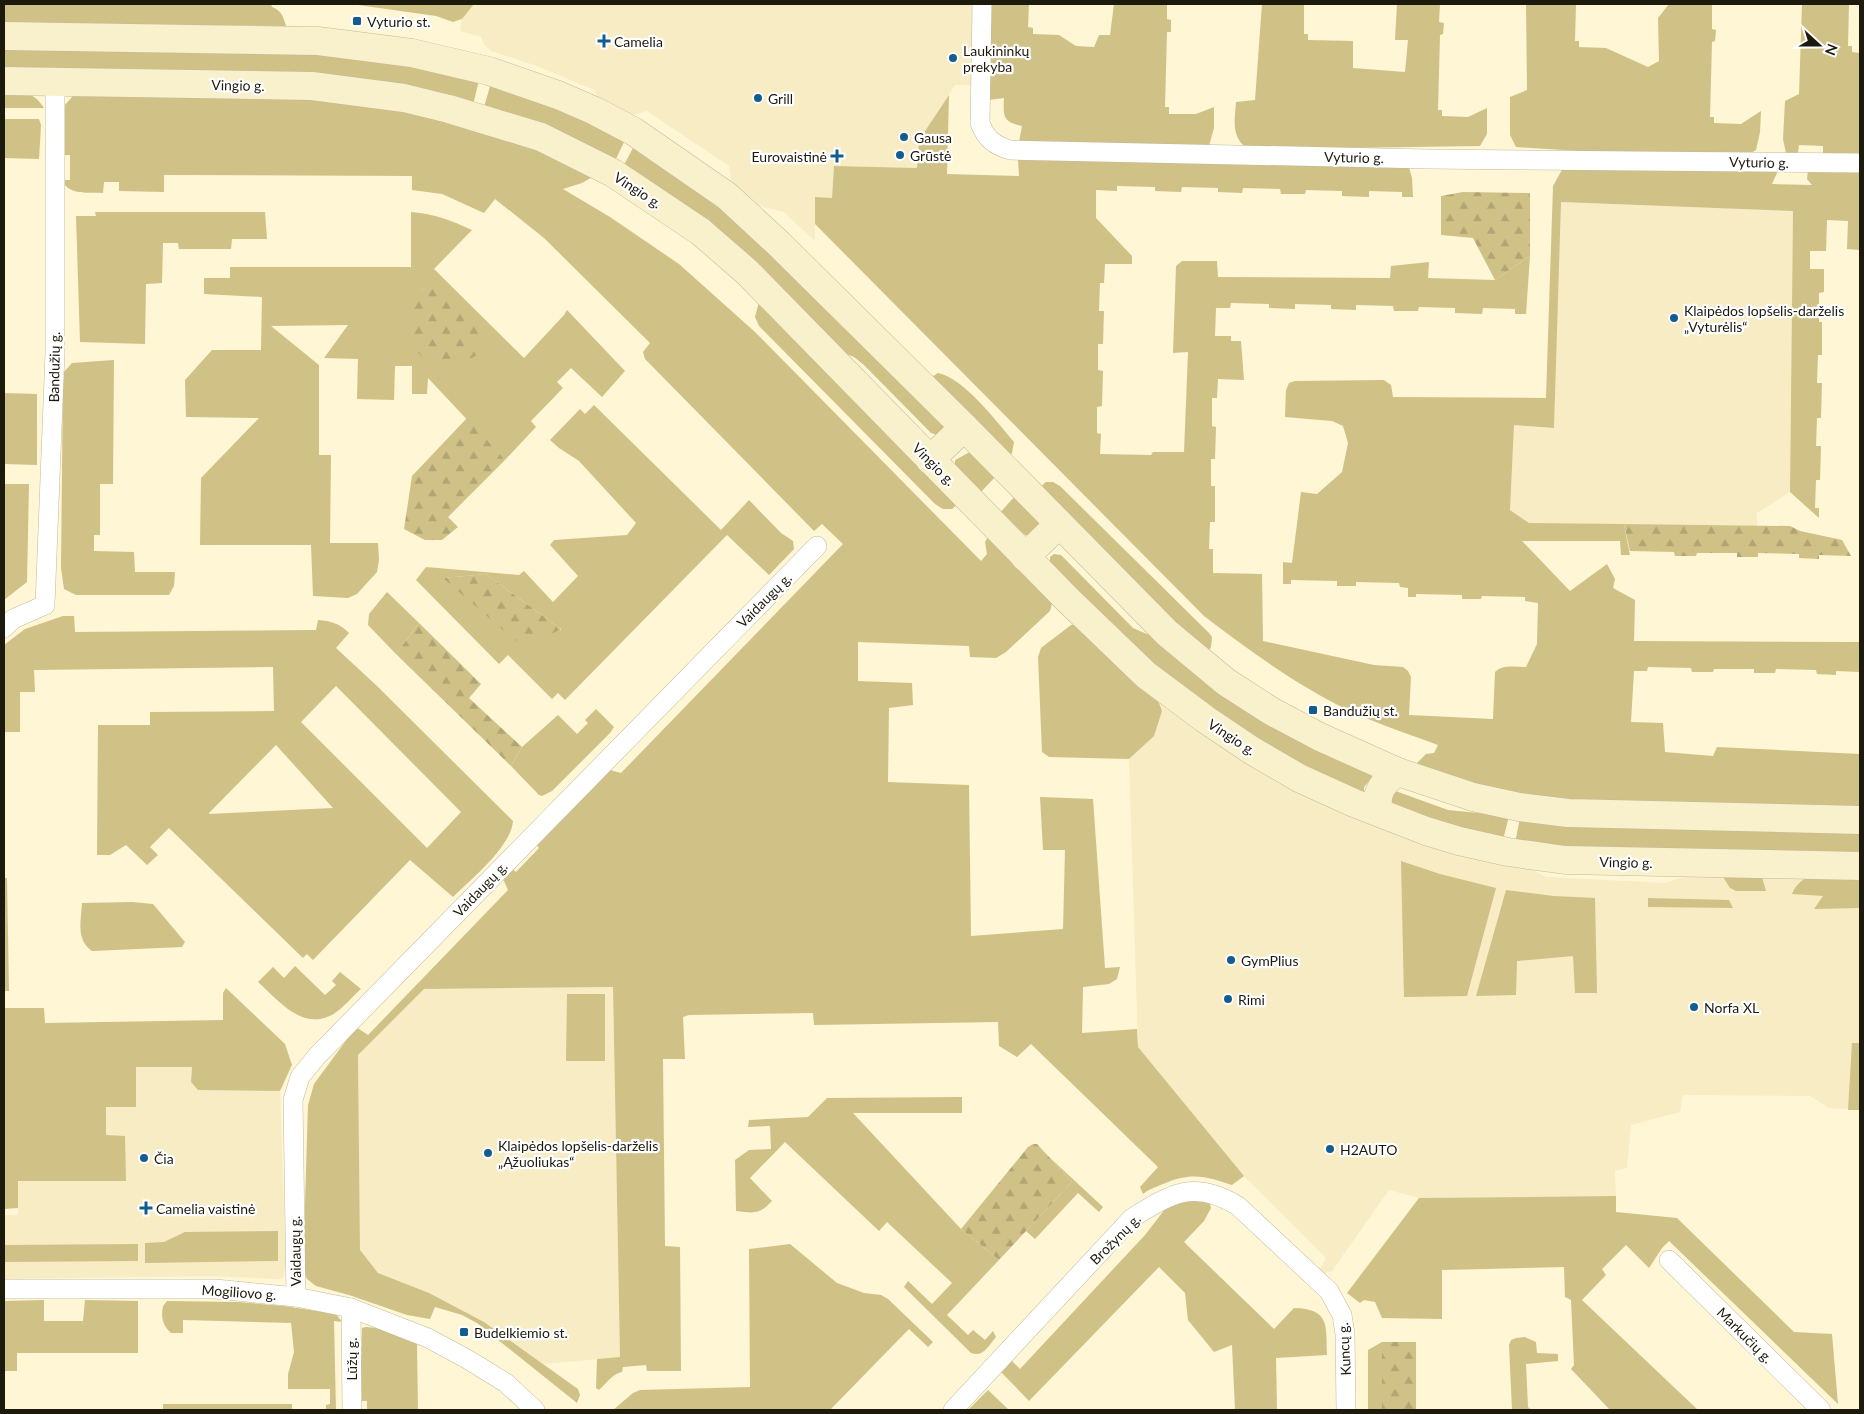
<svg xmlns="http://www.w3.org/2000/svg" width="1864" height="1414" viewBox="0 0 1864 1414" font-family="Lato,sans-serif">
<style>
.built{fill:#f7ecc4}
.green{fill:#d0c187;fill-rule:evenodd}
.forest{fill:url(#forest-firs)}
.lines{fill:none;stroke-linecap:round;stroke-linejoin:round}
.street-casing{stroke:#c2ba9a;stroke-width:20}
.secondary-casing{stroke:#c2ba9a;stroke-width:29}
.street{stroke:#fff;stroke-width:19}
.secondary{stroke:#f9f1cc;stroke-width:28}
.poi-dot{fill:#125c8f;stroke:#fff;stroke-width:2}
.labels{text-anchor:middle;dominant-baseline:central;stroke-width:4.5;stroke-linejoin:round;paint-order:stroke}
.poi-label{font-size:14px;fill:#1c190d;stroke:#fff;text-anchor:start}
.street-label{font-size:14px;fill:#1c190d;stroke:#fff}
</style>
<defs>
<pattern id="forest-firs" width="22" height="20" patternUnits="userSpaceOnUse" patternTransform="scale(1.25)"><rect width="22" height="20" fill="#d0c187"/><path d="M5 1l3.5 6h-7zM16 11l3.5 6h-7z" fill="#b2a573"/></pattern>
</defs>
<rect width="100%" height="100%" fill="#fef6d5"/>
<g class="built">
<polygon points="474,4 974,4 971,85 955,85 919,140 917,168 834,166 832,198 815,197 815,241 784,212 754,205 732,188 729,166 647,111 626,117 600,103 594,90 534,65 491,51 484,44 481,37 460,31 462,19"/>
<polygon points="1560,202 1793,211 1790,492 1757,513 1757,526 1529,523 1510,510 1514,425 1554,428"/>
<polygon points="1157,698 1519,863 1546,877 1665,883 1698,872 1860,876 1860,1110 1829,1108 1810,1096 1683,1095 1680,1112 1631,1125 1627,1168 1615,1171 1616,1196 1419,1198 1389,1190 1332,1271 1325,1273 1319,1270 1326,1258 1244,1176 1138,1047 1129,759 1154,736"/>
<polygon points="613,987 620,1357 544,1364 484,1322 429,1293 378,1273 360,1250 358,1055 424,989"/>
<polygon points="136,1066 192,1067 191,1082 199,1090 280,1091 286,1263 284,1276 281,1279 209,1276 4,1279 4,1215 18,1215 18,1181 125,1136 106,1136 106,1107"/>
</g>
<g class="green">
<path d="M4,4H271L272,7C282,11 283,16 286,26L4,24Z"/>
<polygon points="351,4 474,4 462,19 453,22 436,16"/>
<path d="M990,4H1029L1028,27L1033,28V34L1059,35L1076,46L1094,47L1099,35H1110L1114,4H1167V19L1171,20V32H1167L1165,107H1169V114H1196L1214,107V128L1209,146L1019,142L1022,126C1003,122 1003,117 1004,98L989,100Z"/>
<path d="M1262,4H1304V34H1308V40L1353,41V68L1405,72L1408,40H1395L1397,4H1440L1439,22L1444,23L1443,34L1440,35L1438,110H1442V116L1468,117L1487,108V134L1480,146L1343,148L1244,146C1231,134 1235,118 1236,102L1255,100Z"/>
<polygon points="1526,4 1576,4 1575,41 1579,41 1579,47 1606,48 1648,67 1659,61 1658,18 1669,4 1712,4 1712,29 1716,30 1715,41 1712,42 1710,117 1714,117 1714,123 1741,124 1761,111 1760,132 1756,150 1751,153 1579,151 1516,147 1510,135 1510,97 1527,90"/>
<polygon points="1802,4 1849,4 1848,46 1852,46 1852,52 1860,53 1860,154 1823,154 1823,146 1799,145 1798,153 1786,153 1783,139 1785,101 1799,94"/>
<polygon points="4,46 235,46 374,57 479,80 473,105 4,71"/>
<polygon points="491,83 542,100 625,140 614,163 484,107"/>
<path d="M4,93C24,93 32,90 44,108H4Z"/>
<path d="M81,93C204,96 329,91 450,120C500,131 548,153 594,176L582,183L563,189L610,217L679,264L755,332L981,561L987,554L985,542L989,535L1053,600L1050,611L1006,652L996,658L970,657L969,646L858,642V681L912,683L913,705L889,708L888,782L969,785L971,936L1063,929L1065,850H1043L1040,797L1093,799L1105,968L1120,967L1117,979L1109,984L1083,987L1082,1033L1137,1029L1138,1047L1244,1176L1232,1185C1204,1176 1191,1172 1163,1184C1156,1187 1149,1189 1143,1194L1140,1187L1158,1167L1031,1044L1017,1057L999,1046L998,1022L814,1025L813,1013L689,1015L683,1017L685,1059H663L665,1246L680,1247L681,1371H647L646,1365L623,1367L622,1372C612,1374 606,1384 599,1390L596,1388L597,1359L620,1357L613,987L424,989L358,1055L360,1250L378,1273L429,1293L484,1322L578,1389L580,1395L577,1403L477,1323L462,1315L435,1307L430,1319L407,1315L349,1295L316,1286L307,1279L303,1270L308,1105L314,1084L356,1027L368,1035L508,890L503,879L512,869L516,872L539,848L536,844L610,770L621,773L843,544L822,524L814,531L645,359L643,352L650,343L544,238L495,199L484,213L442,194L412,190V176L164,175V192L119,191V182H104L103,193C86,192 71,196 61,180H70V155H61L63,107L73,96Z"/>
<path d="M949,95L947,174L1019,176L1018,160L1408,164L1412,178L1413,197H1402V192L1369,191V197L1342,196V191L1306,190L1305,194H1281L1280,189L1243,188L1242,193L1218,192V188L1182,187L1181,192L1155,191V187L1117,186V191L1096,190V218L1132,256V264H1105L1104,283H1100L1099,311H1104L1103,344H1098V370L1103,371L1102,406L1097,407V433L1101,434L1100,454L1151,455L1153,452H1184L1188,352L1173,353L1176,266L1182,261H1217L1218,277L1390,278L1391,266L1429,262L1428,278L1495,280L1530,256L1526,314H1515V309L1483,308L1482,314L1455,313V308L1419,307L1418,311H1394L1393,306L1356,305V310L1331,309V305L1295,304V309L1269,308V304L1231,303L1230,308H1216L1215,336H1231V341H1241L1244,380L1218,379L1217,398H1212V426L1216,427L1215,459H1211V486H1215V522H1210L1209,549H1213V573L1262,574L1263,641L1374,665L1403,667L1408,671L1411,677L1409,715L1493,719L1495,672C1503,664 1515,667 1526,667L1537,644L1538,603L1525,601V597L1482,596L1481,599H1462V595L1416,594V597H1408V588L1400,587L1399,583L1356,582V586H1337V581L1291,580V584H1283V562L1292,563L1301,492L1317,494L1342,472L1348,443L1343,426L1332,421L1285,417L1286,390L1289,383L1295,381L1384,380L1391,385L1393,397L1546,398L1553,186L1564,166L1775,169L1777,173L1772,184L1812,185L1807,179L1808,170H1860V250L1847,249L1848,221L1827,220L1826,251H1810V269H1824V292L1819,293V322H1822V355H1818L1817,383H1822L1821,418H1817L1816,446H1821L1820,480H1816L1815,508H1819V518L1790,492L1793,211L1561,202L1554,428L1514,425L1510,510L1529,523L1624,524L1630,555H1621L1620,541H1522L1570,591L1607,564L1615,579L1613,588L1635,600L1634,641L1860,642V672L1836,671V675L1817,674L1816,670L1776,669L1775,673H1754V669H1714L1713,672H1692L1691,668L1648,667L1647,671H1634L1631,722L1663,723L1665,752L1713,756L1717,747L1860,754V807L1549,801L1499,791L1416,764L1426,754L1434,753L1438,745C1409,734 1380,725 1352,712C1298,686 1251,652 1204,616L815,224V197L832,198L834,166L917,168L919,140Z"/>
<polygon points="4,119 39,119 41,125 39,159 4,158"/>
<polygon points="634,146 723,206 945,428 937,435 931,433 864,365 854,357 839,351 623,167"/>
<polygon points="95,212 265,212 267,239 232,239 231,249 179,249 178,243 163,243 162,283 146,284 145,344 80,342 76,216 96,216"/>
<path d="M411,212C435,214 450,220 472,230L434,269L524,358L564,315L567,310L625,371L602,397L571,368L557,382L563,388L531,421L536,427L505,460L428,378L427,394H412V366H395L394,400L357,399L358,359L324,358L348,325L271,326L319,365V455H331L330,543H378L379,560L377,572L357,594L348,598L313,596L311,545H200L201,478L259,418L186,417L185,380L212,350H261L262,297L204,294V278H230V267H411ZM426,289L460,361L420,290Z"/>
<polygon points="759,302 958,504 952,509 943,509 935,504 759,326 755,317"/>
<polygon points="114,360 113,484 100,484 100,535 94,535 94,551 134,552 135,572 175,572 174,586 169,595 76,595 64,589 61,568 63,373 72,363"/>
<path d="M938,373C965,379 996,421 1014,442L1012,453L1009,457L930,378Z"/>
<polygon points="4,393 37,394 37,465 4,464"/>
<path d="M594,405L721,530L749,500L781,533L793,541L794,549L769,575L727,535L565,700L558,693L552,699L508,655L499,664L416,580L426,567L519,575L524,571L553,602L578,576L550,545L554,540L627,535L636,523L579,461L559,448L550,440L580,409L585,414ZM486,574L561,629V630L444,578Z"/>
<polygon points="970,452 996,476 979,494 955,467 955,460"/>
<polygon points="1046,482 1053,482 1060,486 1209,633 1212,637 1211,647 1207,653 1039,488"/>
<polygon points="4,484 29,484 27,582 4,600"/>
<polygon points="1015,496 1039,517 1040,527 1030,536 1022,534 998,515"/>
<polygon points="1054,554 1061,555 1133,628 1156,638 1376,773 1364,787 1364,798 1283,760 1137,654 1050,562 1050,557"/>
<polygon points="387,592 419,623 396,654 368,625 369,614"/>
<path d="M63,616H74L75,632L316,630L318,620C331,621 339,623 349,633L336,648L377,686L513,821C511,847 471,879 453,897L410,860L313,960L307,954L303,958L169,828L150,847L158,855L147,865L126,845L110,855H97L98,725H150V712L274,711L273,667L34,670L35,692H20V732H4V645L25,629ZM336,686L461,812L427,848L301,722ZM276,745L333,808L209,814V813Z"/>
<polygon points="1077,624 1157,698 1162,711 1154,736 1129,759 1049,757 1042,752 1038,657 1041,648 1071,625"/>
<polygon points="596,709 614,727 610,733 552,791 542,796 539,795 511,766 522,747 558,715 577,734 588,723 585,720"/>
<polygon points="1390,789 1448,810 1509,816 1503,840 1391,807"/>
<polygon points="1520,818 1860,829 1860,855 1581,852 1515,843"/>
<polygon points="1401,861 1440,874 1496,888 1467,996 1404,997"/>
<path d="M1811,875L1860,876V908L1814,909L1823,896L1792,894C1796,884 1802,880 1811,875Z"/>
<polygon points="1756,876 1762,877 1766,891 1736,891 1730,888 1723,877"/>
<polygon points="4,878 7,878 9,991 4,991"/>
<polygon points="1506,890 1554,896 1595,898 1597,993 1575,993 1573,956 1517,961 1516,995 1476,996"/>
<polygon points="1648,898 1729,900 1733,908 1648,907"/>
<path d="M132,902L153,904L185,942L182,947L92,951C76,940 81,922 82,903Z"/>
<path d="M295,966L325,995L336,985L332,981L340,972L361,989C353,996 344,1007 335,1013C304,1033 279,1001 258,982L273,967L284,978Z"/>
<polygon points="226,988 285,1044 292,1065 280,1091 198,1090 191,1082 192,1067 136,1067 136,1107 106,1107 106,1135 125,1136 126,1181 18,1181 18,1208 4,1209 4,1008 44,1008 45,1023 223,1020 223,993"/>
<polygon points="567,994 605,994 605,1061 566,1061"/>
<polygon points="1852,1043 1860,1043 1860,1110 1848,1110"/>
<path d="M962,1097V1113H853L961,1229L999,1260L947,1315L968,1335L973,1330L985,1340L993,1331L996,1337C989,1345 983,1358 971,1353L904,1287L908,1281L932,1304L952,1283L887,1222L879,1231L785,1142L750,1178L772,1201C759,1215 754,1213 736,1211L735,1160L749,1150L771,1149L770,1126L748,1127L749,1120L808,1117L827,1098Z"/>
<polygon points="1048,1156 1103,1207 1099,1212 1078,1193 1035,1239 1026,1231 1072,1182"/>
<polygon points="1616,1196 1616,1212 1677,1218 1794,1332 1832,1334 1838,1404 1669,1241 1662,1248 1649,1268 1626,1245 1602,1269 1606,1275 1582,1300 1698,1410 1610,1410 1571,1369 1574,1365 1571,1300 1565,1297 1564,1267 1442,1270 1442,1319 1382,1318 1375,1302 1364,1300 1360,1303 1347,1293 1419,1198"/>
<path d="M1208,1197L1211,1208L1204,1221L1184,1242L1274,1329L1294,1308C1330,1309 1326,1325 1327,1355L1276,1358L1277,1410H1235L1232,1345L1214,1352L1188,1320L1185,1293L1159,1267L1029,1401L1000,1371L1011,1360L1020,1369L1145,1235L1165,1209L1183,1200Z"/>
<polygon points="278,1231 278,1261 145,1263 145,1243 164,1242 185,1232"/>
<polygon points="138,1244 138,1261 4,1262 4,1245"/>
<polygon points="790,1244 837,1283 864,1293 881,1295 888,1299 933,1342 928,1347 909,1329 830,1410 613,1410 633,1393 640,1390 750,1387 749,1249"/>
<polygon points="44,1300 44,1321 83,1321 85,1300 138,1301 138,1353 17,1353 17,1371 4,1371 4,1301"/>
<path d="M167,1301L237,1302L284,1306L336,1314L342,1322L334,1321L336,1410H326V1405L330,1404V1389H288V1374L294,1352L291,1323L183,1320V1333H171C162,1325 161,1317 163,1306Z"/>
<polygon points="366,1327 377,1328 417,1344 418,1410 367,1410 367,1401 360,1401 362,1328"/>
<polygon points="1525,1337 1536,1342 1537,1353 1558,1354 1558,1361 1526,1364 1528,1407 1531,1410 1512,1410 1509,1345 1511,1340 1516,1338"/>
<polygon points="1382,1342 1382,1410 1368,1410 1368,1350"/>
<polygon points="988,1390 1009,1410 968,1410"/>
<rect x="163" y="1404" width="129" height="6"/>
</g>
<g class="forest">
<polygon points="1463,192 1530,193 1530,256 1495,280 1473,238 1441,235 1441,196"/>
<path d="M439,286L476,325L481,342L480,353C469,361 460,361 447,361C441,360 433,361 427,359C407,354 414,310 415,295L420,290Z"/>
<polygon points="467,418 505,460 448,517 458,527 442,540 425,540 404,529 412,476"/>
<polygon points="1624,524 1790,526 1800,531 1842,540 1851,556 1819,555 1819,559 1799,558 1799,554 1758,553 1758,557 1737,557 1737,553 1697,553 1696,556 1675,556 1674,552 1630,551"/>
<polygon points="486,574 561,629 524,648 443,578"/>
<polygon points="419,623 481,684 469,698 522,747 511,766 396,654"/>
<polygon points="1033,1144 1037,1144 1072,1182 999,1260 961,1229 1028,1147"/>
<rect x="1382" y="1342" width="34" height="68"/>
</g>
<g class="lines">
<defs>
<g id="street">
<path d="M982,4L980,123C986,139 994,145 1010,150L1427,159L1860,163"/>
<polyline points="4,628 13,619 45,605 55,353 55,81"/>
<polyline points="1669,1260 1821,1410"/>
<polyline points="4,1289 215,1289 296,1297 351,1308 428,1338 467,1359 506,1383 535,1410"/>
<polyline points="296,1297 293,1100 300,1077 317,1056 817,546"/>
<polyline points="351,1308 352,1410"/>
<path d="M953,1410L1132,1218C1172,1193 1194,1179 1238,1206L1329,1291L1342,1315L1345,1334L1346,1410"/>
</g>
<g id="secondary">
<polyline points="4,36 318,41 412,53 489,71 558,95 595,111 633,131 727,196 779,244 964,427 1167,633 1226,682 1271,711 1320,737 1398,772 1473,797 1519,807 1568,813 1860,820"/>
<polyline points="4,81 312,86 404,98 449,109 541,137 613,173 701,232 747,272 1067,599 1146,675 1205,719 1251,750 1299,778 1354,803 1426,831 1459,841 1508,852 1565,860 1860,866"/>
<polyline points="930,460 964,427"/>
<polyline points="1025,557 1059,524"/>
<path d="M1379,812C1374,793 1383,782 1398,772"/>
</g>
</defs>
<use href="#street" class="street-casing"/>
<use href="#secondary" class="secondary-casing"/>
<use href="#street" class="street"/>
<use href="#secondary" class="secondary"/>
</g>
<g class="poi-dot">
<rect x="352" y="16" width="10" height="10" rx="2.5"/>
<path d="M601.5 33.5h5v5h5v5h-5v5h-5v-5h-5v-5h5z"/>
<circle cx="953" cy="58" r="5"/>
<circle cx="758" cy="98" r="5"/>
<circle cx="904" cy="137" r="5"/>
<circle cx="900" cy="155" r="5"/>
<path d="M834.5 148.5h5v5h5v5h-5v5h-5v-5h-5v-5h5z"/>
<circle cx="1674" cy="318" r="5"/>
<rect x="1308" y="705" width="10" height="10" rx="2.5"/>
<circle cx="1231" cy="960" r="5"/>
<circle cx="1228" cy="999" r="5"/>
<circle cx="1694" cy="1007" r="5"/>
<circle cx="1330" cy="1149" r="5"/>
<circle cx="488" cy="1153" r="5"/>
<circle cx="144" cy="1158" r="5"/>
<path d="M143.5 1200.5h5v5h5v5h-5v5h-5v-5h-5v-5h5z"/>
<rect x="459" y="1327" width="10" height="10" rx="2.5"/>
</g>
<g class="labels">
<g class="poi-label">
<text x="367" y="21">Vyturio st.</text>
<text x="614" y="41">Camelia</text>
<text x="963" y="50">Laukininkų<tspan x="963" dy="16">prekyba</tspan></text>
<text x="768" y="98">Grill</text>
<text x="914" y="137">Gausa</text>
<text x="910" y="155">Grūstė</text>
<text x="827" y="156" text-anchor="end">Eurovaistinė</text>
<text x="1684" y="310">Klaipėdos lopšelis-darželis<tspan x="1684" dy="16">„Vyturėlis“</tspan></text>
<text x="1323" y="710">Bandužių st.</text>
<text x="1241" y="960">GymPlius</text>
<text x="1238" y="999">Rimi</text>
<text x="1704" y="1007">Norfa XL</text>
<text x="498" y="1145">Klaipėdos lopšelis-darželis<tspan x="498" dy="16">„Ąžuoliukas“</tspan></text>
<text x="1340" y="1149">H2AUTO</text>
<text x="154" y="1158">Čia</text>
<text x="156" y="1208">Camelia vaistinė</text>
<text x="474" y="1332">Budelkiemio st.</text>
</g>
<g class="street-label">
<text transform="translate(238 85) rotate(1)">Vingio g.</text>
<text transform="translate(1354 157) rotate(1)">Vyturio g.</text>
<text transform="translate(1759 162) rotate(1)">Vyturio g.</text>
<text transform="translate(638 190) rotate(33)">Vingio g.</text>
<text transform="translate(54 367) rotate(-89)">Bandužių g.</text>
<text transform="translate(934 464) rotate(45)">Vingio g.</text>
<text transform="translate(764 600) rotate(-45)">Vaidaugų g.</text>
<text transform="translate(1232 737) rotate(33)">Vingio g.</text>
<text transform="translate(1626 862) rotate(1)">Vingio g.</text>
<text transform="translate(480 889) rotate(-46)">Vaidaugų g.</text>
<text transform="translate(1115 1239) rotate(-45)">Brožynų g.</text>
<text transform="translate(295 1251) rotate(-91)">Vaidaugų g.</text>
<text transform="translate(239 1292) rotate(4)">Mogiliovo g.</text>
<text transform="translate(1745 1335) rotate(45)">Markučių g.</text>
<text transform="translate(1344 1349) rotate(-93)">Kuncų g.</text>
<text transform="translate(351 1359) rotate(-90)">Lūžų g.</text>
</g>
</g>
<rect width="1864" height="1414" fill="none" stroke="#1c190d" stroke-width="10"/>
<g transform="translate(1819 45) rotate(111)" stroke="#ffffff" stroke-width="4" paint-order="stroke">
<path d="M0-4L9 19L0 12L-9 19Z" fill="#1c190d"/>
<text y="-8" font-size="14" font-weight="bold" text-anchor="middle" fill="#1c190d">N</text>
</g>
</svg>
